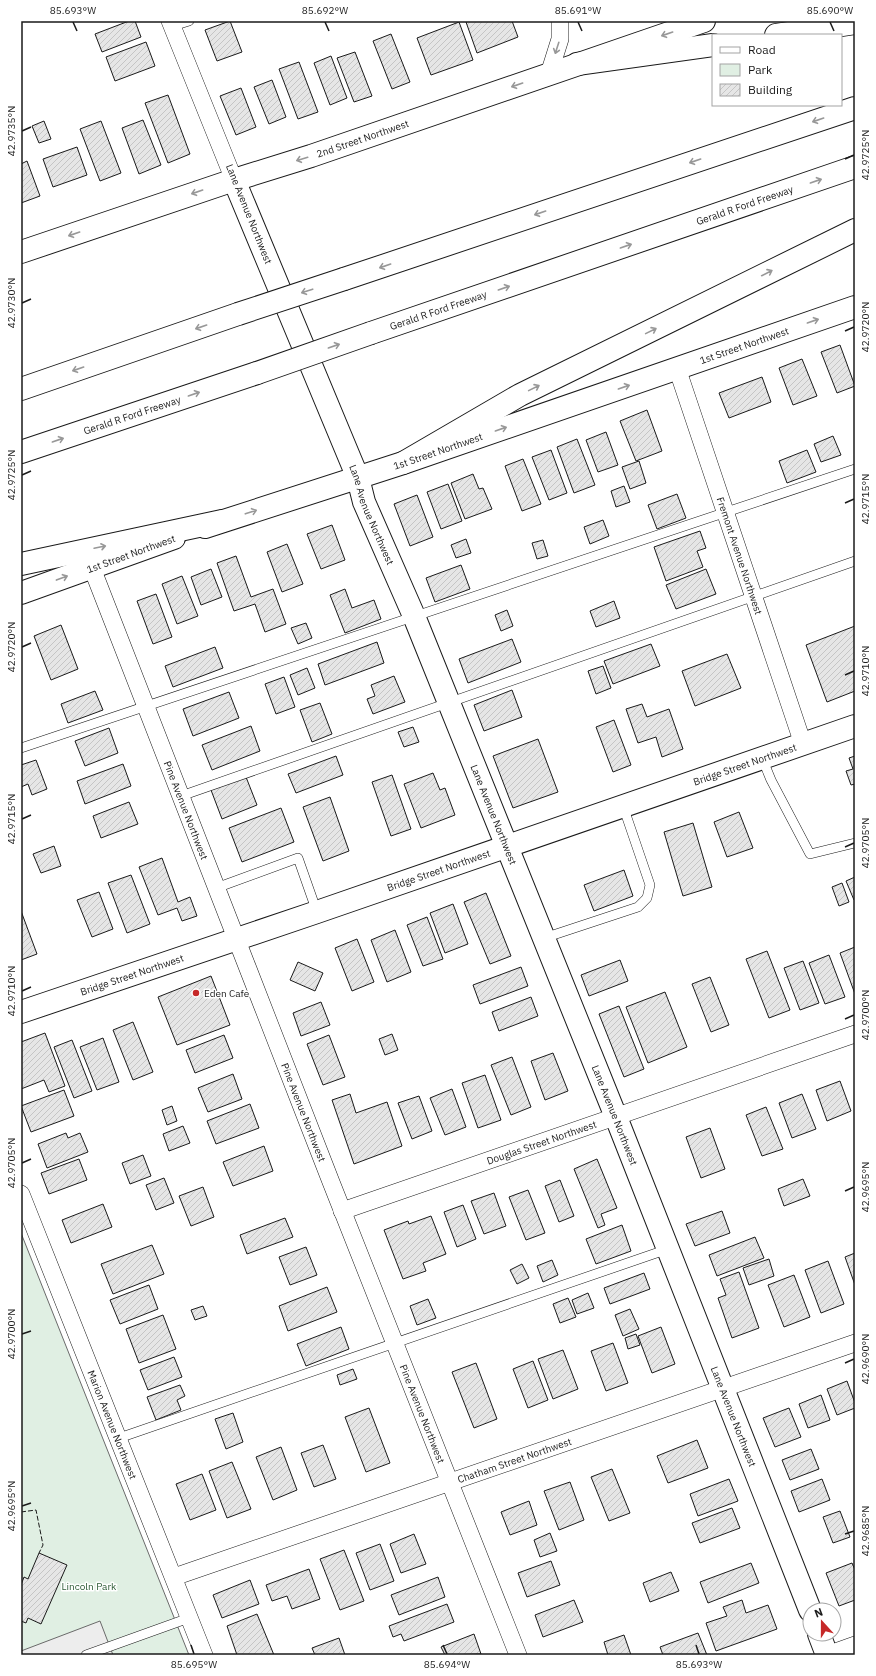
<svg xmlns="http://www.w3.org/2000/svg" width="876" height="1676" viewBox="0 0 876 1676" font-family="'IBM Plex Sans',sans-serif">
<style>
.park{fill:#e0efe3;stroke:#6a6a6a}
.parking{fill:#ededed;stroke:#6a6a6a}
.building{fill:url(#building-hatch);stroke:#1a1a1a}
.lines{fill:none;stroke-linecap:round;stroke-linejoin:round}
.lane-casing{stroke:#1a1a1a;stroke-width:10}
.street-casing{stroke:#1a1a1a;stroke-width:18}
.secondary-casing{stroke:#1a1a1a;stroke-width:24}
.highway-casing{stroke:#1a1a1a;stroke-width:24}
.lane{stroke:#fff;stroke-width:9}
.street{stroke:#fff;stroke-width:17}
.secondary{stroke:#fff;stroke-width:22}
.highway{stroke:#fff;stroke-width:22}
.highway-bridge-casing{stroke:#1a1a1a;stroke-width:24;stroke-linecap:butt}
.highway-bridge{stroke:#fff;stroke-width:22}
.fence{stroke:#1a1a1a;stroke-width:1;stroke-dasharray:5 2;stroke-linecap:butt}
.oneway{stroke:#989898}
.ticks{fill:none;stroke:#1a1a1a;stroke-width:1.5}
.poi-dot{fill:#c62828;stroke:#fff;stroke-width:1.5}
.labels{text-anchor:middle;dominant-baseline:central;stroke-width:3;stroke-linejoin:round;paint-order:stroke}
.street-label{font-size:10px;fill:#1a1a1a;stroke:#fff}
.poi-label{font-size:10px;fill:#1a1a1a;stroke:#fff;text-anchor:start}
.park-label{font-size:10px;fill:#2b5a34;stroke:#fff}
.neatline{fill:none;stroke:#1a1a1a;stroke-width:1.5}
.ticks-label{font-size:10px;text-anchor:middle;fill:#1a1a1a}
</style>
<defs>
<pattern id="building-hatch" width="6" height="6" patternUnits="userSpaceOnUse"><rect width="6" height="6" fill="#e6e6e6"/><path d="M-1 1l2-2M0 6l6-6M5 7l2-2" fill="none" stroke="#c5c5c5"/></pattern>
</defs>
<rect width="100%" height="100%" fill="#fff"/>
<polygon class="park" points="21,1233 189,1655 21,1655"/>
<polygon class="parking" points="100,1621 113,1655 21,1655 21,1651"/>
<g class="building">
<polygon points="129,21 135,21 141,37 102,52 95,34"/>
<polygon points="230,21 242,52 217,61 205,30"/>
<polygon points="469,21 512,21 518,37 477,53 466,22"/>
<polygon points="459,22 473,60 431,75 417,38"/>
<polygon points="391,34 410,82 392,89 373,41"/>
<polygon points="146,42 155,66 115,81 106,57"/>
<polygon points="355,52 372,96 354,102 337,58"/>
<polygon points="331,56 347,98 330,105 314,63"/>
<polygon points="299,62 318,112 298,119 279,69"/>
<polygon points="272,80 286,117 269,124 254,87"/>
<polygon points="241,88 256,127 236,135 220,96"/>
<polygon points="168,95 190,154 168,163 145,103"/>
<polygon points="143,120 161,165 139,174 122,128"/>
<polygon points="44,121 51,139 39,143 32,126"/>
<polygon points="101,121 121,173 100,181 80,129"/>
<polygon points="77,147 87,175 53,187 43,159"/>
<polygon points="27,161 40,196 21,203 21,164"/>
<polygon points="840,345 855,386 837,393 821,352"/>
<polygon points="802,359 817,396 793,405 779,368"/>
<polygon points="762,377 771,402 729,418 719,393"/>
<polygon points="647,410 662,451 636,461 620,421"/>
<polygon points="606,432 618,465 598,472 586,440"/>
<polygon points="833,436 841,455 821,462 814,444"/>
<polygon points="577,439 595,485 574,493 557,447"/>
<polygon points="551,450 567,493 549,500 532,457"/>
<polygon points="807,450 816,472 787,483 779,461"/>
<polygon points="523,459 541,504 522,511 505,466"/>
<polygon points="639,461 646,483 630,489 622,467"/>
<polygon points="473,474 479,489 483,488 492,509 465,519 451,483"/>
<polygon points="448,484 462,521 441,529 427,492"/>
<polygon points="624,486 630,502 616,507 611,491"/>
<polygon points="677,494 686,518 657,529 648,505"/>
<polygon points="417,495 433,537 410,546 394,504"/>
<polygon points="603,520 609,536 590,544 584,527"/>
<polygon points="332,525 345,560 321,569 307,534"/>
<polygon points="700,531 706,548 697,551 703,567 666,581 654,547"/>
<polygon points="466,539 471,553 456,558 451,545"/>
<polygon points="543,540 548,556 537,559 532,543"/>
<polygon points="287,544 303,584 282,592 267,552"/>
<polygon points="236,556 251,597 273,589 286,624 265,632 255,604 234,611 217,563"/>
<polygon points="461,565 470,589 435,602 426,578"/>
<polygon points="211,569 222,597 201,605 191,577"/>
<polygon points="706,569 716,594 676,609 666,585"/>
<polygon points="182,576 198,616 177,624 162,584"/>
<polygon points="345,589 352,608 374,600 381,619 345,633 330,595"/>
<polygon points="156,594 172,637 153,644 137,601"/>
<polygon points="614,601 620,618 596,627 590,611"/>
<polygon points="507,610 513,626 501,631 495,615"/>
<polygon points="306,623 312,638 298,644 291,628"/>
<polygon points="61,625 78,669 51,680 34,636"/>
<polygon points="855,626 855,691 827,702 806,645"/>
<polygon points="512,639 521,662 468,683 459,659"/>
<polygon points="377,642 384,663 325,685 318,664"/>
<polygon points="651,644 660,666 613,684 604,661"/>
<polygon points="215,647 223,668 173,687 165,666"/>
<polygon points="727,654 741,688 695,706 682,671"/>
<polygon points="603,666 611,688 596,694 588,671"/>
<polygon points="307,668 315,688 298,695 290,675"/>
<polygon points="394,676 405,702 373,714 367,699 375,696 371,685"/>
<polygon points="284,677 295,707 276,714 265,684"/>
<polygon points="512,690 522,717 484,731 474,705"/>
<polygon points="95,691 103,710 68,723 61,704"/>
<polygon points="229,692 239,718 193,736 183,709"/>
<polygon points="320,703 332,734 312,742 300,710"/>
<polygon points="642,704 647,717 669,709 683,749 662,757 656,737 638,743 626,709"/>
<polygon points="614,720 631,765 613,772 596,727"/>
<polygon points="251,726 260,751 212,770 202,745"/>
<polygon points="413,727 419,742 404,747 398,732"/>
<polygon points="109,728 118,753 85,766 75,741"/>
<polygon points="538,739 558,792 513,808 493,756"/>
<polygon points="336,756 343,775 296,793 288,774"/>
<polygon points="855,756 855,784 851,785 846,771 853,769 849,758"/>
<polygon points="36,760 47,789 32,795 28,784 21,787 21,765"/>
<polygon points="123,764 131,786 85,804 77,781"/>
<polygon points="433,773 440,790 445,788 455,815 421,828 404,784"/>
<polygon points="392,775 411,829 391,836 372,782"/>
<polygon points="246,777 257,805 222,819 211,790"/>
<polygon points="330,797 349,851 323,861 303,807"/>
<polygon points="129,802 138,824 101,838 93,816"/>
<polygon points="281,808 294,842 242,862 229,828"/>
<polygon points="739,812 753,848 727,857 714,822"/>
<polygon points="693,823 712,887 683,896 664,832"/>
<polygon points="54,846 61,866 41,873 33,854"/>
<polygon points="162,858 178,902 190,897 197,916 182,921 177,908 158,915 139,867"/>
<polygon points="624,870 633,896 594,911 584,885"/>
<polygon points="131,875 150,924 127,933 108,883"/>
<polygon points="855,877 855,900 854,900 846,881"/>
<polygon points="842,883 849,902 839,906 832,887"/>
<polygon points="99,892 113,929 92,937 77,900"/>
<polygon points="486,893 511,956 490,964 464,902"/>
<polygon points="453,904 468,944 445,953 430,913"/>
<polygon points="21,911 37,954 21,960"/>
<polygon points="427,917 443,959 423,966 407,925"/>
<polygon points="395,930 411,972 387,982 371,940"/>
<polygon points="357,939 374,982 352,991 335,948"/>
<polygon points="855,947 855,994 840,953"/>
<polygon points="767,951 790,1010 769,1018 746,959"/>
<polygon points="829,955 845,997 825,1004 809,963"/>
<polygon points="620,960 628,981 589,996 581,975"/>
<polygon points="803,961 819,1003 800,1010 784,968"/>
<polygon points="298,962 323,973 315,991 290,980"/>
<polygon points="521,967 528,986 480,1004 473,985"/>
<polygon points="211,976 230,1025 177,1045 158,997"/>
<polygon points="710,977 729,1025 711,1032 692,984"/>
<polygon points="665,992 687,1047 648,1063 626,1007"/>
<polygon points="531,997 538,1016 499,1031 492,1012"/>
<polygon points="321,1002 330,1025 301,1036 293,1013"/>
<polygon points="619,1006 644,1069 624,1077 599,1014"/>
<polygon points="133,1022 153,1072 133,1080 113,1030"/>
<polygon points="45,1033 65,1086 49,1092 44,1080 21,1089 21,1042"/>
<polygon points="392,1034 398,1050 385,1055 379,1039"/>
<polygon points="224,1035 233,1058 195,1073 186,1050"/>
<polygon points="329,1035 345,1077 323,1085 307,1044"/>
<polygon points="103,1038 119,1082 97,1090 80,1047"/>
<polygon points="72,1040 92,1091 74,1098 54,1047"/>
<polygon points="553,1053 568,1091 545,1100 531,1061"/>
<polygon points="512,1057 531,1107 511,1115 491,1065"/>
<polygon points="233,1074 242,1099 208,1112 198,1088"/>
<polygon points="485,1075 501,1120 478,1128 462,1083"/>
<polygon points="840,1081 851,1111 827,1121 816,1090"/>
<polygon points="452,1089 466,1127 445,1135 430,1098"/>
<polygon points="64,1090 74,1116 31,1132 21,1106"/>
<polygon points="350,1094 356,1113 387,1102 402,1146 354,1164 332,1100"/>
<polygon points="802,1094 816,1129 792,1138 779,1103"/>
<polygon points="419,1096 432,1131 412,1139 398,1103"/>
<polygon points="250,1104 259,1128 216,1144 207,1121"/>
<polygon points="172,1106 177,1121 167,1125 162,1110"/>
<polygon points="766,1107 783,1149 762,1156 746,1115"/>
<polygon points="183,1126 190,1143 169,1151 163,1134"/>
<polygon points="710,1128 725,1169 701,1178 686,1137"/>
<polygon points="66,1133 68,1138 80,1133 88,1152 47,1168 38,1144"/>
<polygon points="264,1146 273,1171 233,1186 223,1162"/>
<polygon points="143,1155 151,1176 130,1184 122,1163"/>
<polygon points="79,1159 87,1180 49,1194 41,1173"/>
<polygon points="597,1159 617,1208 601,1214 605,1225 598,1228 574,1169"/>
<polygon points="164,1178 174,1203 156,1210 146,1185"/>
<polygon points="803,1179 810,1196 784,1206 778,1189"/>
<polygon points="560,1180 574,1216 559,1222 545,1186"/>
<polygon points="203,1187 214,1217 191,1226 179,1196"/>
<polygon points="528,1190 545,1233 526,1240 509,1197"/>
<polygon points="494,1193 506,1226 484,1234 471,1201"/>
<polygon points="103,1204 112,1227 71,1243 62,1220"/>
<polygon points="463,1205 476,1239 457,1247 444,1212"/>
<polygon points="722,1211 730,1233 695,1246 686,1224"/>
<polygon points="431,1216 446,1254 423,1263 426,1271 403,1279 384,1230 408,1221 409,1224"/>
<polygon points="285,1218 293,1237 247,1254 240,1235"/>
<polygon points="622,1225 631,1251 596,1264 586,1239"/>
<polygon points="755,1237 764,1258 717,1276 709,1255"/>
<polygon points="152,1245 164,1274 113,1294 101,1264"/>
<polygon points="306,1247 317,1275 290,1285 279,1257"/>
<polygon points="855,1253 855,1285 845,1257"/>
<polygon points="769,1259 774,1276 749,1285 743,1268"/>
<polygon points="552,1260 558,1275 543,1282 537,1266"/>
<polygon points="828,1261 844,1304 821,1313 805,1270"/>
<polygon points="522,1264 529,1278 517,1284 510,1270"/>
<polygon points="739,1272 759,1328 732,1338 718,1298 726,1295 720,1279"/>
<polygon points="644,1273 650,1289 610,1304 604,1288"/>
<polygon points="794,1275 810,1317 784,1327 768,1285"/>
<polygon points="149,1285 158,1309 120,1324 110,1300"/>
<polygon points="327,1287 337,1312 288,1331 279,1306"/>
<polygon points="588,1293 594,1308 577,1314 572,1300"/>
<polygon points="568,1298 576,1317 560,1323 553,1304"/>
<polygon points="428,1299 436,1318 417,1325 410,1306"/>
<polygon points="203,1306 207,1316 195,1320 191,1310"/>
<polygon points="630,1309 639,1329 623,1336 615,1315"/>
<polygon points="163,1315 176,1349 139,1363 126,1329"/>
<polygon points="341,1327 349,1349 306,1366 297,1344"/>
<polygon points="661,1327 675,1364 652,1373 638,1336"/>
<polygon points="636,1334 640,1345 628,1349 625,1338"/>
<polygon points="613,1343 628,1383 606,1391 591,1351"/>
<polygon points="563,1350 578,1389 553,1399 538,1359"/>
<polygon points="174,1357 182,1377 148,1390 140,1370"/>
<polygon points="533,1361 548,1400 528,1408 513,1369"/>
<polygon points="476,1363 497,1419 474,1428 452,1372"/>
<polygon points="353,1369 357,1379 340,1385 337,1375"/>
<polygon points="847,1381 855,1403 855,1408 837,1415 827,1389"/>
<polygon points="180,1385 185,1396 177,1400 181,1410 156,1420 147,1397"/>
<polygon points="821,1395 830,1420 808,1428 799,1404"/>
<polygon points="369,1408 390,1463 366,1472 345,1417"/>
<polygon points="789,1408 801,1437 775,1447 763,1418"/>
<polygon points="233,1413 243,1442 226,1449 215,1419"/>
<polygon points="697,1440 708,1468 668,1483 657,1456"/>
<polygon points="323,1445 336,1479 314,1487 301,1453"/>
<polygon points="281,1447 297,1490 273,1500 256,1457"/>
<polygon points="811,1449 819,1469 790,1480 782,1460"/>
<polygon points="232,1462 251,1509 227,1518 209,1471"/>
<polygon points="612,1469 630,1513 609,1521 591,1477"/>
<polygon points="202,1474 216,1510 190,1520 176,1484"/>
<polygon points="729,1479 738,1501 698,1516 690,1494"/>
<polygon points="822,1479 830,1500 799,1512 791,1491"/>
<polygon points="570,1482 584,1520 559,1530 544,1491"/>
<polygon points="529,1501 537,1525 510,1535 501,1512"/>
<polygon points="732,1508 740,1528 700,1543 692,1523"/>
<polygon points="840,1511 850,1537 833,1543 823,1517"/>
<polygon points="550,1533 557,1551 540,1557 534,1540"/>
<polygon points="414,1534 426,1564 401,1573 390,1544"/>
<polygon points="380,1544 394,1581 370,1590 356,1553"/>
<polygon points="344,1550 364,1601 340,1610 320,1559"/>
<polygon points="39,1553 67,1565 41,1624 28,1618 26,1623 21,1621 21,1585 24,1577 28,1579"/>
<polygon points="551,1561 560,1585 527,1597 518,1573"/>
<polygon points="751,1563 759,1583 708,1603 700,1582"/>
<polygon points="852,1563 855,1570 855,1600 839,1606 826,1573"/>
<polygon points="309,1569 320,1599 292,1609 287,1596 272,1601 266,1585"/>
<polygon points="671,1572 679,1591 650,1602 643,1583"/>
<polygon points="438,1577 445,1597 399,1615 391,1595"/>
<polygon points="250,1580 259,1604 222,1618 213,1595"/>
<polygon points="574,1600 583,1622 543,1637 535,1615"/>
<polygon points="742,1600 746,1613 768,1605 777,1629 716,1651 706,1623 727,1616 723,1607"/>
<polygon points="447,1604 454,1622 404,1641 401,1634 393,1637 389,1626"/>
<polygon points="257,1614 274,1655 237,1655 227,1626"/>
<polygon points="698,1633 707,1655 663,1655 660,1647"/>
<polygon points="474,1634 481,1654 445,1655 441,1647"/>
<polygon points="624,1635 631,1655 608,1655 604,1642"/>
<polygon points="339,1638 345,1655 315,1655 312,1648"/>
</g>
<g class="lines">
<defs>
<g id="lane">
<polyline points="173,26 189,21"/>
<polyline points="21,748 855,469"/>
<polyline points="762,758 771,780 810,854 855,843"/>
<polyline points="181,796 855,561"/>
<polyline points="216,888 298,858 317,912"/>
<polyline points="544,938 638,907 647,898 650,885 623,806"/>
<polyline points="119,1438 668,1249"/>
<polyline points="86,1655 189,1618"/>
</g>
<g id="street">
<polyline points="170,21 234,180"/>
<polyline points="549,74 560,39 560,21"/>
<path id="s1" d="M677,368L803,744"/>
<path id="s2" d="M92,568L331,1182L518,1655"/>
<path id="s3" d="M21,1194L204,1655"/>
<path id="s4" d="M342,1211L855,1034"/>
<path id="s5" d="M174,1577L855,1343"/>
<polyline points="827,1655 855,1645"/>
</g>
<g id="secondary">
<path id="s6" d="M234,180L358,478L364,502L414,616L616,1117L810,1610"/>
<path id="s7" d="M21,252L234,180L311,156L704,21"/>
<path id="s8" d="M205,527L403,463L855,307"/>
<polyline points="21,593 174,538"/>
<path id="s9" d="M21,1012L317,912L855,726"/>
<polyline points="819,1634 827,1655"/>
</g>
<g id="highway">
<polyline points="776,35 855,23"/>
<polyline points="577,64 713,45"/>
<polyline points="344,279 855,108"/>
<path id="s10" d="M371,333L855,167"/>
<polyline points="21,389 238,314"/>
<path id="s11" d="M21,452L257,373"/>
<polyline points="403,463 520,395 855,230"/>
<polyline points="21,564 222,521"/>
</g>
</defs>
<use href="#lane" class="lane-casing"/>
<use href="#street" class="street-casing"/>
<use href="#secondary" class="secondary-casing"/>
<use href="#highway" class="highway-casing"/>
<use href="#lane" class="lane"/>
<use href="#street" class="street"/>
<use href="#secondary" class="secondary"/>
<use href="#highway" class="highway"/>
<defs>
<g id="highway-bridge">
<polyline points="238,314 344,279"/>
<polyline points="257,373 371,333"/>
</g>
</defs>
<use href="#highway-bridge" class="highway-bridge-casing"/>
<use href="#highway-bridge" class="highway-bridge"/>
<polyline class="fence" points="21,1512 36,1510 43,1545 39,1553"/>
</g>
<defs><path id="oneway-shaft" d="M-6 0H5M1.5-3L5.5 0L1.5 3" fill="none" stroke-width="1.6" stroke-linecap="round" stroke-linejoin="round"/></defs>
<g class="oneway">
<use href="#oneway-shaft" transform="translate(667 34) rotate(161)"/>
<use href="#oneway-shaft" transform="translate(557 48) rotate(108)"/>
<use href="#oneway-shaft" transform="translate(517 85) rotate(161)"/>
<use href="#oneway-shaft" transform="translate(818 120) rotate(161)"/>
<use href="#oneway-shaft" transform="translate(302 159) rotate(163)"/>
<use href="#oneway-shaft" transform="translate(695 161) rotate(161)"/>
<use href="#oneway-shaft" transform="translate(816 181) rotate(-19)"/>
<use href="#oneway-shaft" transform="translate(197 192) rotate(161)"/>
<use href="#oneway-shaft" transform="translate(540 213) rotate(161)"/>
<use href="#oneway-shaft" transform="translate(74 234) rotate(161)"/>
<use href="#oneway-shaft" transform="translate(626 246) rotate(-19)"/>
<use href="#oneway-shaft" transform="translate(385 266) rotate(161)"/>
<use href="#oneway-shaft" transform="translate(767 273) rotate(-27)"/>
<use href="#oneway-shaft" transform="translate(504 288) rotate(-19)"/>
<use href="#oneway-shaft" transform="translate(307 291) rotate(162)"/>
<use href="#oneway-shaft" transform="translate(813 321) rotate(-19)"/>
<use href="#oneway-shaft" transform="translate(201 327) rotate(161)"/>
<use href="#oneway-shaft" transform="translate(651 331) rotate(-26)"/>
<use href="#oneway-shaft" transform="translate(334 346) rotate(-19)"/>
<use href="#oneway-shaft" transform="translate(78 369) rotate(161)"/>
<use href="#oneway-shaft" transform="translate(624 387) rotate(-19)"/>
<use href="#oneway-shaft" transform="translate(534 388) rotate(-26)"/>
<use href="#oneway-shaft" transform="translate(194 394) rotate(-19)"/>
<use href="#oneway-shaft" transform="translate(501 429) rotate(-19)"/>
<use href="#oneway-shaft" transform="translate(58 440) rotate(-19)"/>
<use href="#oneway-shaft" transform="translate(251 512) rotate(-18)"/>
<use href="#oneway-shaft" transform="translate(100 547) rotate(-12)"/>
<use href="#oneway-shaft" transform="translate(62 578) rotate(-20)"/>
</g>
<path class="ticks" d="M73,22L77,31M325,22L329,31M578,22L582,31M830,22L834,31M22,131L31,127M845,159L854,155M22,303L31,299M845,331L854,327M22,475L31,471M845,503L854,499M22,647L31,643M845,675L854,671M22,819L31,815M845,847L854,843M22,991L31,987M845,1019L854,1015M22,1163L31,1159M845,1191L854,1187M22,1334L31,1331M845,1363L854,1359M22,1506L31,1503M845,1534L854,1531M191,1645L194,1654M443,1645L447,1654M696,1645L699,1654"/>
<circle class="poi-dot" cx="196" cy="993" r="4"/>
<g class="labels">
<g class="street-label">
<text stroke="none"><textPath href="#s7" startOffset="360">2nd Street Northwest</textPath></text>
<text stroke="none"><textPath href="#s10" startOffset="395">Gerald R Ford Freeway</textPath></text>
<text transform="translate(249 214) rotate(68)">Lane Avenue Northwest</text>
<text stroke="none"><textPath href="#s10" startOffset="71">Gerald R Ford Freeway</textPath></text>
<text stroke="none"><textPath href="#s8" startOffset="569">1st Street Northwest</textPath></text>
<text stroke="none"><textPath href="#s11" startOffset="117">Gerald R Ford Freeway</textPath></text>
<text stroke="none"><textPath href="#s8" startOffset="245">1st Street Northwest</textPath></text>
<text stroke="none"><textPath href="#s6" startOffset="362">Lane Avenue Northwest</textPath></text>
<text transform="translate(131 554) rotate(-20)">1st Street Northwest</text>
<text stroke="none"><textPath href="#s1" startOffset="198">Fremont Avenue Northwest</textPath></text>
<text stroke="none"><textPath href="#s9" startOffset="765">Bridge Street Northwest</textPath></text>
<text stroke="none"><textPath href="#s2" startOffset="260">Pine Avenue Northwest</textPath></text>
<text stroke="none"><textPath href="#s6" startOffset="686">Lane Avenue Northwest</textPath></text>
<text stroke="none"><textPath href="#s9" startOffset="441">Bridge Street Northwest</textPath></text>
<text stroke="none"><textPath href="#s9" startOffset="117">Bridge Street Northwest</textPath></text>
<text stroke="none"><textPath href="#s2" startOffset="584">Pine Avenue Northwest</textPath></text>
<text stroke="none"><textPath href="#s6" startOffset="1010">Lane Avenue Northwest</textPath></text>
<text stroke="none"><textPath href="#s4" startOffset="211">Douglas Street Northwest</textPath></text>
<text stroke="none"><textPath href="#s2" startOffset="908">Pine Avenue Northwest</textPath></text>
<text stroke="none"><textPath href="#s6" startOffset="1334">Lane Avenue Northwest</textPath></text>
<text stroke="none"><textPath href="#s3" startOffset="248">Marion Avenue Northwest</textPath></text>
<text stroke="none"><textPath href="#s5" startOffset="360">Chatham Street Northwest</textPath></text>
</g>
<g class="poi-label">
<text x="204" y="993">Eden Cafe</text>
</g>
<g class="park-label">
<text x="89" y="1586">Lincoln Park</text>
</g>
</g>
<rect width="876" height="1676" fill="none" stroke="#ffffff" stroke-width="44"/>
<rect x="712" y="34" width="130" height="72" fill="#ffffff" stroke="#a3a3a3"/>
<rect x="720" y="47" width="20" height="6" fill="#ffffff" stroke="#a3a3a3"/>
<text x="748" y="54" font-size="12" fill="#1a1a1a">Road</text>
<rect x="720" y="64" width="20" height="12" fill="#e0efe3" stroke="#a3a3a3"/>
<text x="748" y="74" font-size="12" fill="#1a1a1a">Park</text>
<rect x="720" y="84" width="20" height="12" fill="url(#building-hatch)" stroke="#a3a3a3"/>
<text x="748" y="94" font-size="12" fill="#1a1a1a">Building</text>
<g transform="translate(822 1622) rotate(339)"><circle r="19" fill="#ffffff" stroke="#a3a3a3"/>
<path d="M0-3L7 15L0 10L-7 15Z" fill="#c62828"/>
<text y="-6" font-size="11" font-weight="bold" text-anchor="middle" fill="#1a1a1a">N</text>
</g>
<rect x="22" y="22" width="832" height="1632" class="neatline"/>
<g class="ticks-label">
<text x="73" y="14">85.693°W</text>
<text x="325" y="14">85.692°W</text>
<text x="578" y="14">85.691°W</text>
<text x="830" y="14">85.690°W</text>
<text transform="translate(11 131) rotate(-90)" y="4">42.9735°N</text>
<text transform="translate(865 155) rotate(-90)" y="4">42.9725°N</text>
<text transform="translate(11 303) rotate(-90)" y="4">42.9730°N</text>
<text transform="translate(865 327) rotate(-90)" y="4">42.9720°N</text>
<text transform="translate(11 475) rotate(-90)" y="4">42.9725°N</text>
<text transform="translate(865 499) rotate(-90)" y="4">42.9715°N</text>
<text transform="translate(11 647) rotate(-90)" y="4">42.9720°N</text>
<text transform="translate(865 671) rotate(-90)" y="4">42.9710°N</text>
<text transform="translate(11 819) rotate(-90)" y="4">42.9715°N</text>
<text transform="translate(865 843) rotate(-90)" y="4">42.9705°N</text>
<text transform="translate(11 991) rotate(-90)" y="4">42.9710°N</text>
<text transform="translate(865 1015) rotate(-90)" y="4">42.9700°N</text>
<text transform="translate(11 1163) rotate(-90)" y="4">42.9705°N</text>
<text transform="translate(865 1187) rotate(-90)" y="4">42.9695°N</text>
<text transform="translate(11 1334) rotate(-90)" y="4">42.9700°N</text>
<text transform="translate(865 1359) rotate(-90)" y="4">42.9690°N</text>
<text transform="translate(11 1506) rotate(-90)" y="4">42.9695°N</text>
<text transform="translate(865 1531) rotate(-90)" y="4">42.9685°N</text>
<text x="194" y="1668">85.695°W</text>
<text x="447" y="1668">85.694°W</text>
<text x="699" y="1668">85.693°W</text>
</g>
</svg>
